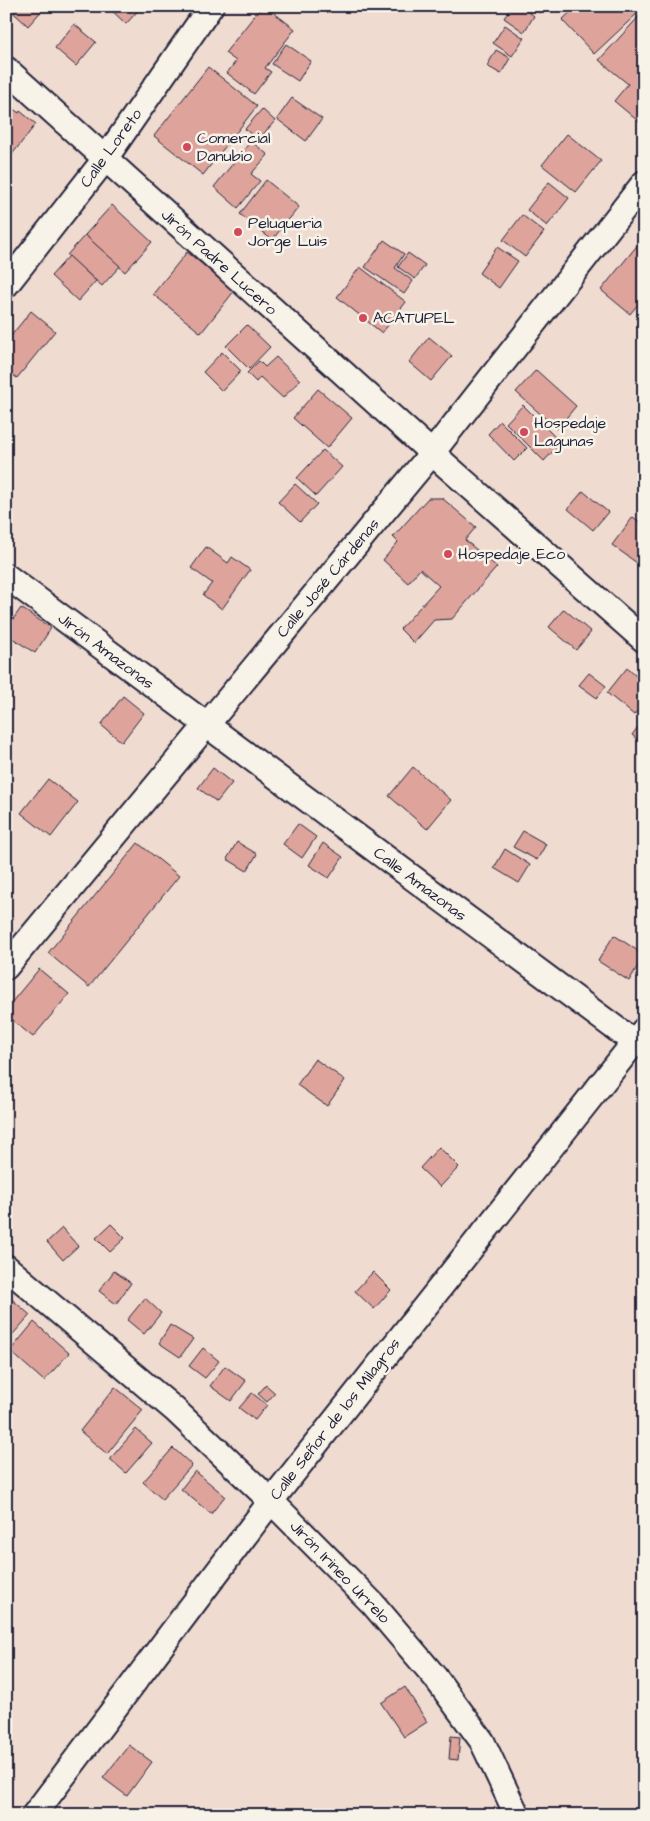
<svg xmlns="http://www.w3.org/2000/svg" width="650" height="1821" viewBox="0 0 650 1821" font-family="'Architects Daughter',sans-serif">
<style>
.building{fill:#dea49b;stroke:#22223b}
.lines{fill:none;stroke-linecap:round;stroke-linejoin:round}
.minor-casing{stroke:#22223b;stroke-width:28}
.minor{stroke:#f7f3e8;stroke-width:24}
.poi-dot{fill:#d1495b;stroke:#f7f3e8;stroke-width:2}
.labels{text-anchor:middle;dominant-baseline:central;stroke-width:5;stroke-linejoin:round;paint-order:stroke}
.poi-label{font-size:16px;fill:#22223b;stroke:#f7f3e8;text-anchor:start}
.street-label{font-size:16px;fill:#22223b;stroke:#f7f3e8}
</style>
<rect width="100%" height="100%" fill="#f0dbd1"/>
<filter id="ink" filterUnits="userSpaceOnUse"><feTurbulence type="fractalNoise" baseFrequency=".02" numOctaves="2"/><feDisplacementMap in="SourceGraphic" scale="10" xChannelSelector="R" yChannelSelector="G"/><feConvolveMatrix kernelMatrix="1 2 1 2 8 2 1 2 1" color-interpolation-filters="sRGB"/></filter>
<g filter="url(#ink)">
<g class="building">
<polygon points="6,6 46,6 28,26"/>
<polygon points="107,6 142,6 126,24"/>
<polygon points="262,6 265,6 295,29 265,68 271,72 254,94 227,73 236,61 225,53"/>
<polygon points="512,6 521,6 534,16 524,32 504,18"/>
<polygon points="532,6 546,6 540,13"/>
<polygon points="577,6 641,6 643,8 594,54 562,20"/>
<polygon points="644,11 644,126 614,101 628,84 599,60"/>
<polygon points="74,24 96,42 76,66 55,48"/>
<polygon points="505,25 524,38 512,56 493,43"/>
<polygon points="286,44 311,61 298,81 272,64"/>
<polygon points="496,50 510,58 501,74 487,66"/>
<polygon points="208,67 257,106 203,175 154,136"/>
<polygon points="292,98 322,119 306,141 277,119"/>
<polygon points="6,104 19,113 20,111 36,124 6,162"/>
<polygon points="262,109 275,121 258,140 245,129"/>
<polygon points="567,134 601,161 576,192 542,165"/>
<polygon points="251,141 268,155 251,174 260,181 238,208 214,187"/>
<polygon points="266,180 299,207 272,240 240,214"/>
<polygon points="549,182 569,198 547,226 527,210"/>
<polygon points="112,205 152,242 125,272 85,235"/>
<polygon points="522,215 544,232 525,257 503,240"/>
<polygon points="85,235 120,266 102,286 67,255"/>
<polygon points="644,237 644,297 630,314 601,290"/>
<polygon points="384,240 404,254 395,268 413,281 404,294 365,267"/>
<polygon points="497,247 518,261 499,288 479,273"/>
<polygon points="187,252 235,290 201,333 153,294"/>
<polygon points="408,253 425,265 415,279 398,267"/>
<polygon points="69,256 96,281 78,301 51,276"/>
<polygon points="360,267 406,302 382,333 337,297"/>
<polygon points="31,311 55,331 17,378 6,370 6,342"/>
<polygon points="247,325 270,347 249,369 226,346"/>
<polygon points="429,337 452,356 431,381 409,362"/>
<polygon points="222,352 241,371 222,391 203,372"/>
<polygon points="276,357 300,380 283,398 260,377 256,382 247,373 259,361 265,367"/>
<polygon points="536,370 576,406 557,429 516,392"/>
<polygon points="318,389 352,418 327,448 293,418"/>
<polygon points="523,405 561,443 544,461 506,423"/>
<polygon points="500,421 527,448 514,461 488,434"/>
<polygon points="323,450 342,467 316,496 297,478"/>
<polygon points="295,484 317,504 300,522 278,502"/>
<polygon points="583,491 608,512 593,530 568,509"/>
<polygon points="428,498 442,498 476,527 465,540 497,567 452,619 434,620 414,643 400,629 439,586 420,569 408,583 383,560 398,542 393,537"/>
<polygon points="633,517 644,525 644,554 637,563 612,545"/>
<polygon points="206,547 228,563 232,557 250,570 222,609 203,595 212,583 191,568"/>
<polygon points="21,608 51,628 35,653 6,634 6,629"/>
<polygon points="564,609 591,632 576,650 549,627"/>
<polygon points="627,668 644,683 644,702 634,715 607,693"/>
<polygon points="589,673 606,686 597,698 579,685"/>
<polygon points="123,696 144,713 122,742 101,725"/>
<polygon points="643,720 644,721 644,744 632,735"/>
<polygon points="413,767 451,800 427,829 389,796"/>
<polygon points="213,768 232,783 217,802 198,788"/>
<polygon points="48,779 78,802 51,837 21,813"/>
<polygon points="298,824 316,837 302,858 283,844"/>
<polygon points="523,831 546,844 537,860 513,847"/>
<polygon points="237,842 257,854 247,871 227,859"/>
<polygon points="138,843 179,876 89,987 48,953"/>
<polygon points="323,843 343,857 329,878 309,865"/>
<polygon points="505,849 530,865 519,883 494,868"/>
<polygon points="614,935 644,955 629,981 598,961"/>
<polygon points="39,969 69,994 33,1037 6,1015 6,1009"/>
<polygon points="315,1059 345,1080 327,1106 297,1085"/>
<polygon points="439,1147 459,1167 440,1187 420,1168"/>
<polygon points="111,1224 125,1238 110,1252 96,1238"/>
<polygon points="62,1228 78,1246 63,1260 47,1242"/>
<polygon points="114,1271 131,1283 116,1304 99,1291"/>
<polygon points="373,1272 391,1290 374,1309 355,1291"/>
<polygon points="6,1294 30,1315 6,1342"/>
<polygon points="145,1298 161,1313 144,1334 127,1320"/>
<polygon points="34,1322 69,1353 44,1381 10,1351"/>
<polygon points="170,1325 193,1339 180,1357 159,1343"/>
<polygon points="203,1348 219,1361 205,1378 189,1366"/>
<polygon points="225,1366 246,1381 231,1401 210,1386"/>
<polygon points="266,1385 275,1393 267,1402 258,1394"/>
<polygon points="115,1387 143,1410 107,1454 80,1431"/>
<polygon points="252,1393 267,1405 255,1420 239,1408"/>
<polygon points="136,1429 152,1443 126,1473 110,1459"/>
<polygon points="173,1448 192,1465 162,1499 143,1482"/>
<polygon points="195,1471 225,1496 211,1514 181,1489"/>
<polygon points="405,1687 427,1722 404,1737 381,1703"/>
<polygon points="451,1736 460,1737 458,1760 449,1759"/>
<polygon points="129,1745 152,1762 127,1796 103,1778"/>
</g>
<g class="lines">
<defs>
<g id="minor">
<polyline points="6,69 432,453 644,640"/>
<polyline points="6,285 105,159 211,6"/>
<polyline points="6,576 634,1042"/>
<polyline points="6,967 432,453 644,183"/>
<polyline points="6,1267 175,1410 271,1501 373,1604 435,1677 482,1741 517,1815"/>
<polyline points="34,1815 271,1501 644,1030"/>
</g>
</defs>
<use href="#minor" class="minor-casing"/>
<use href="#minor" class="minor"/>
</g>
</g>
<g class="poi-dot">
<circle cx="187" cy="147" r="5"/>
<circle cx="238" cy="232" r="5"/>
<circle cx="363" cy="318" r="5"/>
<circle cx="524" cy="432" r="5"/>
<circle cx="448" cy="554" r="5"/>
</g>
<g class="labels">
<g class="poi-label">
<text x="197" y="138">Comercial<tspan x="197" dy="18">Danubio</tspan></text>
<text x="248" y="223">Peluqueria<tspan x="248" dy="18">Jorge Luis</tspan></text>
<text x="373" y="318">ACATUPEL</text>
<text x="534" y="423">Hospedaje<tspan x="534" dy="18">Lagunas</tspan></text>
<text x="458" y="554">Hospedaje Eco</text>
</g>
<g class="street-label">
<text transform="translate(111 148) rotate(-54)">Calle Loreto</text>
<text transform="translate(219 262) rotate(42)">Jirón Padre Lucero</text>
<text transform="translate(328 578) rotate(-50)">Calle José Cárdenas</text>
<text transform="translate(106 651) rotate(37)">Jirón Amazonas</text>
<text transform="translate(420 884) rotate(37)">Calle Amazonas</text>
<text transform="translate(335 1419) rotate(-52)">Calle Señor de los Milagros</text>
<text transform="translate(340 1572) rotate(46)">Jirón Irineo Urrelo</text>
</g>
</g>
<rect width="650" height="1821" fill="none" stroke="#f7f3e8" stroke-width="25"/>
<rect x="12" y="12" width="625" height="1796" fill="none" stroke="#22223b" stroke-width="2" filter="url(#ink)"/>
</svg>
